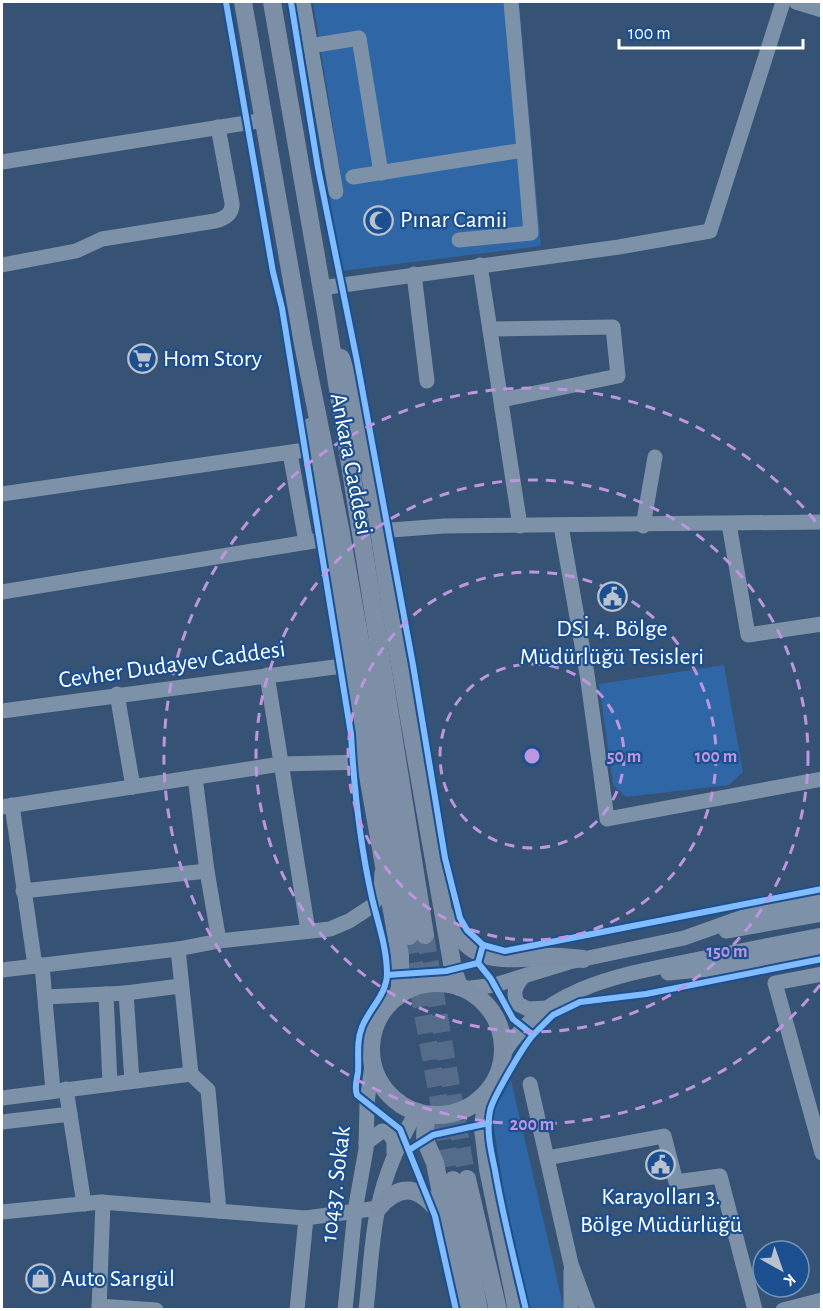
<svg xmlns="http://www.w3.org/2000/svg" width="823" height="1311" viewBox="0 0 823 1311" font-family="'Alegreya Sans',sans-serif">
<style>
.green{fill:#2f66a5}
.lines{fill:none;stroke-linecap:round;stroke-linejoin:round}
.major-tunnel{stroke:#546c89;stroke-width:18;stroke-dasharray:18 9;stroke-linecap:butt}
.minor{stroke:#7d92a8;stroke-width:15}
.major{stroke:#7d8ea7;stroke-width:18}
.cycleway-casing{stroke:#1b4f8f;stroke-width:10}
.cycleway{stroke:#80bcff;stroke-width:6}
.ring{fill:none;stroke:#bd96df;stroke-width:3;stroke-dasharray:10 8}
.labels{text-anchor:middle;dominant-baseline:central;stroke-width:4.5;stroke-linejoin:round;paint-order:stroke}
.poi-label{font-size:24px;fill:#fff;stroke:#1b4f8f;text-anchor:start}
.street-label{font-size:24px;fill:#fff;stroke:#1b4f8f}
.centre{fill:#bd96df;stroke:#1b4f8f;stroke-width:3}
.ring-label{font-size:18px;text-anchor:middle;font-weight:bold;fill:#bd96df;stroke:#1b4f8f;stroke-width:4.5;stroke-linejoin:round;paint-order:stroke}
</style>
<rect width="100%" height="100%" fill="#365274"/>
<g class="green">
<polygon points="313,2 519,2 541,246 342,271 328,198 344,195"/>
<polygon points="724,665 743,772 729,785 626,797 613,785 599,684"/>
<polygon points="511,1080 564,1309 529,1309 509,1227 492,1114"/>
</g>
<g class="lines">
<g class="major-tunnel">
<polyline points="425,935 467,1179"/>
<polyline points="409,936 453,1180"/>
</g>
<g class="minor">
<polyline points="303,2 336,192"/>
<polyline points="511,2 524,150"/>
<polyline points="796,2 822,10"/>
<polyline points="310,46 359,38 381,173"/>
<polyline points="2,162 264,120"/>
<polyline points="353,177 524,150 531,233 459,240"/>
<path d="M2,265L76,251L102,239L215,221C224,219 233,214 232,203L218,127"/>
<polyline points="480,265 520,526"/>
<polyline points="414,274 427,381"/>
<polyline points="321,288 619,247 710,231 783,2"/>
<polyline points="490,329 613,327 618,376 501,400"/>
<polyline points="290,453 306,542"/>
<polyline points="2,494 312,449"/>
<polyline points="729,524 748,635 822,624"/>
<polyline points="561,526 587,674 607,819 822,779"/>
<polyline points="643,526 655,457"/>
<polyline points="378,531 444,526 822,522"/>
<polyline points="2,592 326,539"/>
<polyline points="267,675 308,931"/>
<polyline points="117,694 133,787"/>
<polyline points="2,711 350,665"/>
<polyline points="195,777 207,871 219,941"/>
<polyline points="12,805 35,966"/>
<polyline points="2,807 281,764 367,762"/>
<polyline points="23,891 207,871"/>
<polyline points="726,931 822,914"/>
<polyline points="178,949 191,1074 208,1090 219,1211"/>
<polyline points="42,965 53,1091"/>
<polyline points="2,970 178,949 219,941 330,929 349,921 372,906 381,891 382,873"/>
<polyline points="668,973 721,968 822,949"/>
<polyline points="822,974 775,983 822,1153"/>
<path d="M523,977C515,986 512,994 518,1004L528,1009L547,1008"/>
<polyline points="464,989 495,985 569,962 684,938 743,917 822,899"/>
<polyline points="126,993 180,986"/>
<polyline points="106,994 126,993 132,1081"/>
<polyline points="46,997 106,994 110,1084"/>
<path d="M503,1054C545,985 626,974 699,959C740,951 781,943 822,935"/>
<polyline points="530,1084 571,1264 588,1310"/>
<polyline points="66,1089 84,1204"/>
<polyline points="2,1098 191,1074"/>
<polyline points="2,1122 70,1114"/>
<polyline points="366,1143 382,1131 389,1133 394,1141 394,1153"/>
<polyline points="547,1158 664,1136 676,1182 720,1176 755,1310"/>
<polyline points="2,1212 101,1202 306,1218 378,1208"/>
<polyline points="571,1270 571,1310"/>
<polyline points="99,1306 156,1310"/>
<polyline points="99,1310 103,1202"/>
<polyline points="297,1310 306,1218"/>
<polyline points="345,1310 355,1211 366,1149 367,1103 372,1065"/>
<path d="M366,1310C370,1276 371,1241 378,1208C385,1174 399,1142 416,1113"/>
<polyline points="783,1310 822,1300"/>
</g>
<g class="major">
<polyline points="243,2 303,344 340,528 382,764 409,936"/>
<polyline points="272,2 326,314 425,935"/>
<path d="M341,358C370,441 378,530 392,616C411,734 433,852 453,969L459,987"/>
<polyline points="310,427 326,539 400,956 400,987 397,997"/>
<path d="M448,917C470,965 500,959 545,957C558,956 570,958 583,959"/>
<circle cx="437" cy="1049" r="66"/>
<polyline points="487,1093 483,1129 488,1169 517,1310"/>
<polyline points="426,1115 425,1140 435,1163 464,1310"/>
<polyline points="467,1179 498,1310"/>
<polyline points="453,1180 479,1310"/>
<path d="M378,1208C405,1177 424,1191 445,1219"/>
</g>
<defs>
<g id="cycleway">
<path d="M226,2L273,272L282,308L351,734C354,789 360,844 372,898C378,923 387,948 387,974C387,994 369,1009 362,1027C356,1042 359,1057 358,1072C357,1080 354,1087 357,1095L400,1129L435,1216L456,1310"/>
<path d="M291,2L318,168L357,361L413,665L445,858L460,918L467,930L483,945L478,963L491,979L513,1019L533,1035C524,1045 492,1099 490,1111C486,1130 491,1152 495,1170C503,1217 515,1263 526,1310"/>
<polyline points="483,945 505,951 822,889"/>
<polyline points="387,975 446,971 478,963"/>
<polyline points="533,1035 553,1015 580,1002 646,994 822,959"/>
<polyline points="409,1150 433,1135 489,1123"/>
</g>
</defs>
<use href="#cycleway" class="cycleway-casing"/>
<use href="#cycleway" class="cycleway"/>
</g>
<g class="ring">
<circle cx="532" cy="756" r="92"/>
<circle cx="532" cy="756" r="184"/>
<circle cx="532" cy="756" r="276"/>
<path d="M820 985A368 368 0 1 1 820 527"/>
</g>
<defs>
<symbol id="mosque-ring" viewBox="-11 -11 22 22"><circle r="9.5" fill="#1b4f8f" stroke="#b9c2ce" stroke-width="1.5"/><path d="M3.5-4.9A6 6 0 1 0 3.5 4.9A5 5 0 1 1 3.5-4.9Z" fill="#b9c2ce"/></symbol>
<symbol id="supermarket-ring" viewBox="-11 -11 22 22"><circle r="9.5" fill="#1b4f8f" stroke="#b9c2ce" stroke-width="1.5"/><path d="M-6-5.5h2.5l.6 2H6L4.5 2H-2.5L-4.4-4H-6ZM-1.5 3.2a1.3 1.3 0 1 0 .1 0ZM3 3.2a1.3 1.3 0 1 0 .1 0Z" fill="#b9c2ce"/></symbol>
<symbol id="civic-ring" viewBox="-11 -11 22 22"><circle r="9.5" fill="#1b4f8f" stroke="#b9c2ce" stroke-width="1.5"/><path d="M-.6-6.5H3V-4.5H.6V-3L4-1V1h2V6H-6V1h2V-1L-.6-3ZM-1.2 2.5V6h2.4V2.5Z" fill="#b9c2ce"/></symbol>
<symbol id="shop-ring" viewBox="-11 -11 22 22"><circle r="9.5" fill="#1b4f8f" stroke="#b9c2ce" stroke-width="1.5"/><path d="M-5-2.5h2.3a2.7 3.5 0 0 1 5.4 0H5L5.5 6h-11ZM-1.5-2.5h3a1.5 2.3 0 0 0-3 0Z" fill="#b9c2ce"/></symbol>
</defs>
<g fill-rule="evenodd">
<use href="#mosque-ring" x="362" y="204" width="33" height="33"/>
<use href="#supermarket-ring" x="126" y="342" width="33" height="33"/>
<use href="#civic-ring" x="596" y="580" width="33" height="33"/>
<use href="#civic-ring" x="644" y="1148" width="33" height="33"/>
<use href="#shop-ring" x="24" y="1262" width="33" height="33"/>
</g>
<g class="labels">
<g class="poi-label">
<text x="400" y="220">Pınar Camii</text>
<text x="163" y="359">Hom Story</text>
<text x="612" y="629" text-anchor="middle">DSİ 4. Bölge<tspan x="612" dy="28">Müdürlüğü Tesisleri</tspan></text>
<text x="661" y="1197" text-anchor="middle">Karayolları 3.<tspan x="661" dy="28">Bölge Müdürlüğü</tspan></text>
<text x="61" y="1279">Auto Sarıgül</text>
</g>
<g class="street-label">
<text transform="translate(351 464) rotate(79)">Ankara Caddesi</text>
<text transform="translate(172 665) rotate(-8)">Cevher Dudayev Caddesi</text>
<text transform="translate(336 1184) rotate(-83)">10437. Sokak</text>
</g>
</g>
<circle cx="532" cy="756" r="9" class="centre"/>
<g class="ring-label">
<text x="624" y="762">50 m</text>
<text x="716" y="762">100 m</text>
<text x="727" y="957">150 m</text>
<text x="532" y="1130">200 m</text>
</g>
<rect width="823" height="1311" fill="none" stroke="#ffffff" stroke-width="6"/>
<g transform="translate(781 1269) rotate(140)"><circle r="28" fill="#1b4f8f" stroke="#7695bc" stroke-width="1.5"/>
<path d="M0-4.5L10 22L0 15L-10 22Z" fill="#b9c2ce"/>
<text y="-9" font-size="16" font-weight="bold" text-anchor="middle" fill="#ffffff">K</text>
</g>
<path d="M619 39v9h184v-9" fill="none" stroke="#ffffff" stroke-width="3"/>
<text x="628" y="39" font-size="18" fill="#ffffff" stroke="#1b4f8f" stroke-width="4.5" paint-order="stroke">100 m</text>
</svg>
